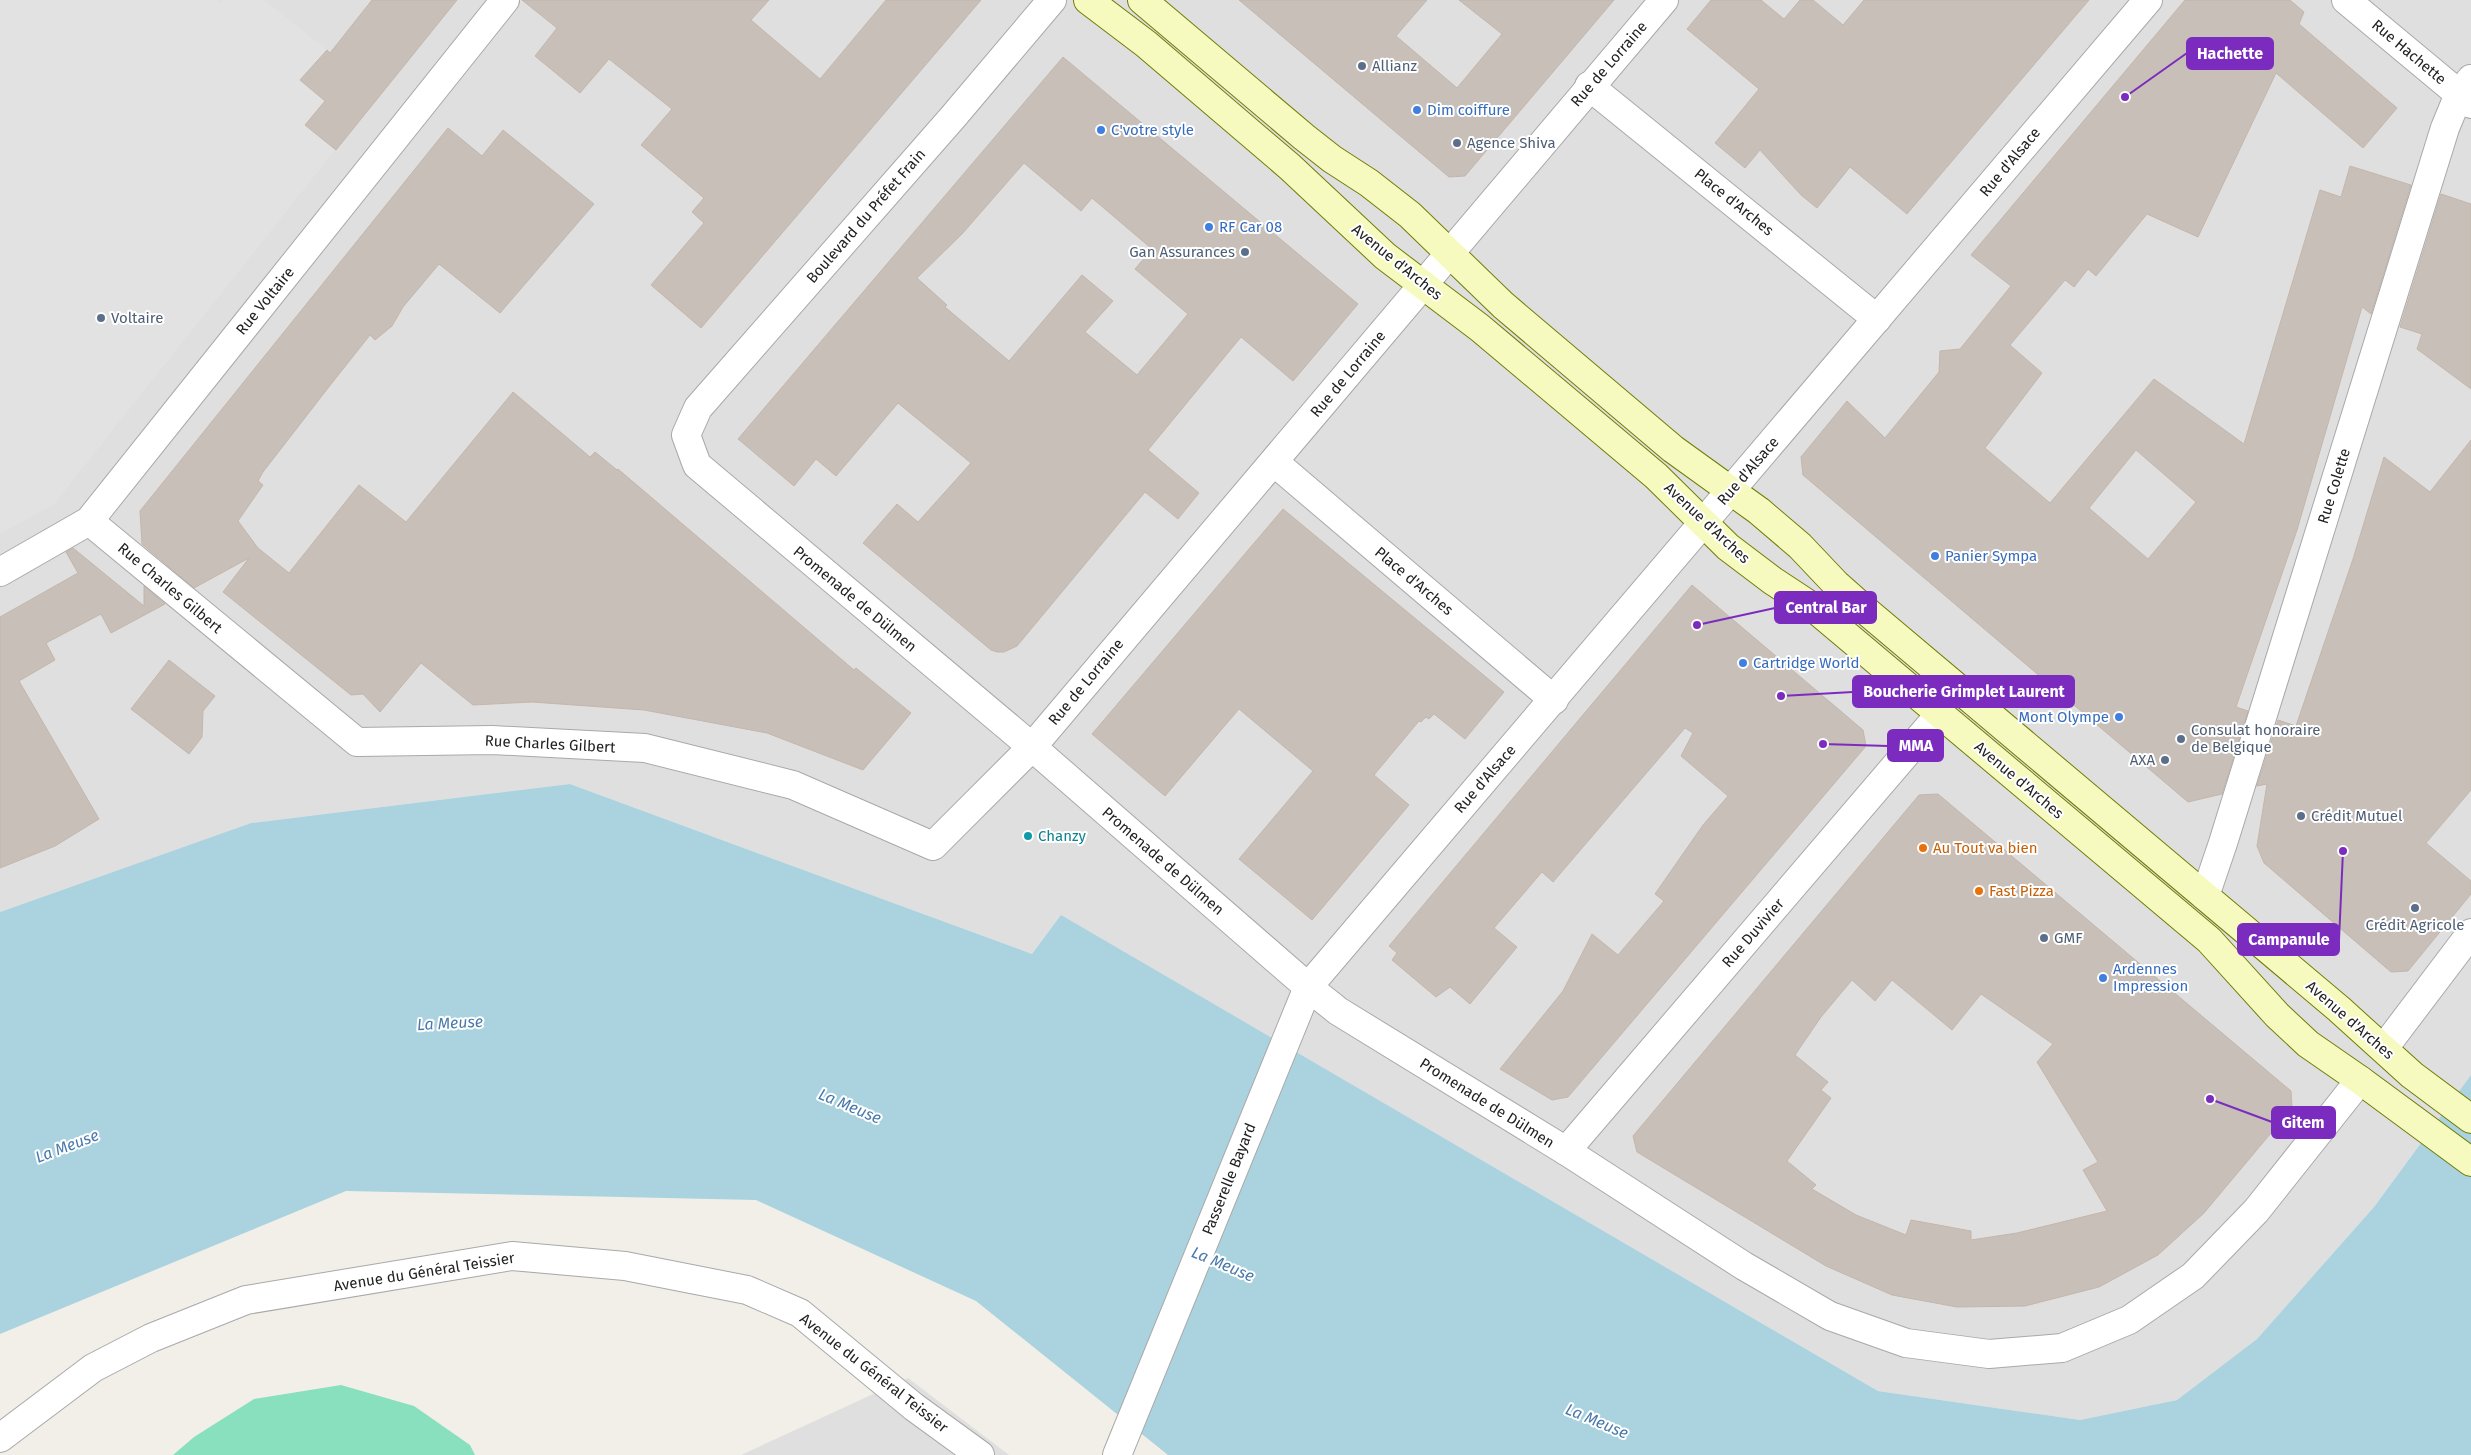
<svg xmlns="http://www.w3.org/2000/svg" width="2471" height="1455" viewBox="0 0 2471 1455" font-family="'Fira Sans',sans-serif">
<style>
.residential{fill:#e0dfdf}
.pitch{fill:#88e0be}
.parking{fill:#e2e2e2}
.water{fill:#aad3df}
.building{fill:#c7bfb8;stroke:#c4b6ab;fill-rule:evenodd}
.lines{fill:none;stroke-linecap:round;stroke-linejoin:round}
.minor-casing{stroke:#a9a9a9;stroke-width:30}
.secondary-casing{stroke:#707d05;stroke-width:30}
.minor{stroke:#fff;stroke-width:28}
.secondary{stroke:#f7fabf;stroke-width:28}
.service-dot{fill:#5c6f8a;stroke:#fff;stroke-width:2}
.shop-dot{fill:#3f7fe0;stroke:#fff;stroke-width:2}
.culture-dot{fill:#0f9aa8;stroke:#fff;stroke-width:2}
.food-dot{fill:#e8710a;stroke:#fff;stroke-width:2}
.labels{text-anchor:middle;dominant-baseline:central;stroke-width:4;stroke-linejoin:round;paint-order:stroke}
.street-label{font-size:15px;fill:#222;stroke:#fff}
.service-label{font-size:15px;fill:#4e5e75;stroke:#fff;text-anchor:start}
.shop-label{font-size:15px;fill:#366cbe;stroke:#fff;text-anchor:start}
.culture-label{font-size:15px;fill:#0d838f;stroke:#fff;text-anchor:start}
.food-label{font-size:15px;fill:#c56008;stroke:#fff;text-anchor:start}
.water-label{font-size:16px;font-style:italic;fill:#4a7aab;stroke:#fff}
.leader{fill:none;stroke:#7b2cbf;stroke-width:2}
.callout-dot{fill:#7b2cbf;stroke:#fff;stroke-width:2}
.callout{fill:#7b2cbf;stroke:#7b2cbf;stroke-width:2}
.callout-label{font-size:16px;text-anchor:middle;font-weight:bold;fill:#fff}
</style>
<rect width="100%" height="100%" fill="#f2efe9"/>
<g class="residential">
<polygon points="0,0 2471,0 2471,1075 2374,1207 2257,1339 2177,1400 2080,1420 1878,1391 1061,916 1032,954 570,784 251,823 0,912"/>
<polygon points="908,1378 1009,1455 741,1455"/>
</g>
<polygon class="pitch" points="341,1385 414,1406 470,1445 475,1455 173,1455 194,1437 254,1399"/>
<polygon class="parking" points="0,0 217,0 221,3 224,0 264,0 327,50 300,80 325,101 305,126 335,150 54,504 0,534"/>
<polygon class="water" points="570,784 1032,954 1061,915 1878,1391 2080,1420 2177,1400 2257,1339 2374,1207 2471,1075 2471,1455 1168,1455 976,1301 756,1200 346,1191 0,1334 0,912 251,823"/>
<g class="building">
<polygon points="372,0 457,0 336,150 305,125 325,101 300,80 327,50 330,53"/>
<polygon points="522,0 769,0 751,20 820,79 886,0 981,0 701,328 651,285 704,223 692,212 704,198 641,145 672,109 609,59 580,93 535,56 557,28"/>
<polygon points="1239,0 1427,0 1396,36 1457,88 1502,34 1459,0 1614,0 1465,176 1449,177"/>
<polygon points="1711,0 1761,0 1784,19 1800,0 1813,0 1843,25 1864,0 2089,0 1907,214 1850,167 1817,208 1801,195 1760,150 1745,168 1715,143 1759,89 1687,29"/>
<path d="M2185,0H2290L2304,12L2299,24L2397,108L2363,148L2276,73L2198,237L2147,214L2096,276L2088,269L2074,287L2065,280L2010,345L2042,373L1985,448L2050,503L2154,379L2244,444L2320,190L2341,197L2350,166L2411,185L2371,314L2362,307L2297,530L2236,707L2248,711L2222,794L2188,802L1803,475L1801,457L1847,401L1885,438L1939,372L1940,351L1960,349L2011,286L1971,255ZM2136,450L2196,502L2148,559L2089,508Z"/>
<path d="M1063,57L1358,304L1293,381L1241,337L1148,450L1199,493L1178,519L1145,492L1017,646L1004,652H997L991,650L863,543L897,504L918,522L971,463L898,403L836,476L816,459L794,486L738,439ZM1024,163L1081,211L1092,198L1152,249L1135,269L1188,314L1137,375L1085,332L1113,301L1082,275L1009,361L945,307L947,305L917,278L962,234Z"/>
<polygon points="448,128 482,156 503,130 594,204 500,313 439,264 403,307 392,326 375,340 370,335 328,388 263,472 258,481 263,485 238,521 258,548 289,573 359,485 406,522 513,392 590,457 595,452 617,470 618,469 854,670 856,668 911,713 863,770 767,733 644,710 532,702 473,705 421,663 380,712 363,694 351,695 223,592 249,558 194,588 142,544 140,511"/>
<polygon points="2441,194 2471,204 2471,389 2417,349 2422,334 2400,327"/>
<polygon points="2471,440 2471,790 2426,843 2471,881 2471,894 2408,971 2391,972 2264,863 2257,846 2267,784 2257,786 2278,720 2296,726 2353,559 2384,457 2430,492"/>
<polygon points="1283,509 1504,692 1465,739 1434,714 1429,719 1426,717 1421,722 1419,721 1374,775 1409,805 1312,920 1239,859 1313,771 1239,709 1165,796 1092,734"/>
<polygon points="73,548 144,606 144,586 165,604 111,633 101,614 46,643 55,660 19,681 99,819 55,846 0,868 0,617 78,573 66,552"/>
<polygon points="1692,585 1863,730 1866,746 1568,1097 1552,1100 1500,1069 1563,991 1592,934 1618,955 1664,901 1655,894 1703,825 1728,796 1681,756 1693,733 1685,728 1553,882 1542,872 1494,928 1517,947 1470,1004 1450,987 1436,997 1392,960 1397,953 1389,946"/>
<polygon points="169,660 215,696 203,711 202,737 189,754 131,709"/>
<path d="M1938,794L2291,1091L2292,1108L2204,1213L2158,1255L2099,1287L2025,1306L1957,1307L1892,1295L1826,1266L1637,1152L1633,1136L1919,795ZM1852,980L1875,1001L1892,980L1952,1030L1981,994L2053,1044L2037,1062L2098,1162L2083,1170L2107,1211L2017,1233L1971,1240V1231L1911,1220L1906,1235L1856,1215L1812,1189L1816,1185L1787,1161L1831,1098L1821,1090L1828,1082L1795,1055L1821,1017Z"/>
</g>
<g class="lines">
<defs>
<g id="minor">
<polyline points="1052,0 953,117 698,408 686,435 697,465 1032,747 1308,987 1338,1011 1566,1151 1744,1266 1830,1316 1906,1343 1989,1354 2062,1348 2129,1320 2193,1276 2256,1211 2360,1080"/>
<polyline points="2346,0 2471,104"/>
<polyline points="1589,86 1877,319"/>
<polyline points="1274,462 1554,700"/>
<polyline points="89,521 357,742 492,740 645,748 793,785 933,846 1032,747 1664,0"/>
<polyline points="0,572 89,521 505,0"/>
<polyline points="2205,896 2223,843 2445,128 2459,94 2471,79"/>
<polyline points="2384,1048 2471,933"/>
<polyline points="1566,1151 1940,714"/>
<polyline points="0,1438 93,1368 151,1338 246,1300 512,1256 625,1266 747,1290 800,1313 914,1407 980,1455"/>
<polyline points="1117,1455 1308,987 2148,0"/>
</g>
<g id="secondary">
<polyline points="1088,0 1146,44 1290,167 1385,256 1480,328 1656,476 1728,547 1773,581 1814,608 2209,940 2277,1015 2308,1044 2360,1080 2471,1162"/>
<polyline points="1142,0 1304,137 1332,159 1369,183 1410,215 1503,305 1673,449 1759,511 1800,546 1836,584 1871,615 2339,1009 2412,1075 2471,1119"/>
</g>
</defs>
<use href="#minor" class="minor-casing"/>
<use href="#secondary" class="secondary-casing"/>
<use href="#minor" class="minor"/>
<use href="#secondary" class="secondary"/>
</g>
<g class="service-dot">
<circle cx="1362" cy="66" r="5"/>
<circle cx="1457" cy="143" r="5"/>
<circle cx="1245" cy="252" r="5"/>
<circle cx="101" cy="318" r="5"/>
<circle cx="2181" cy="739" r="5"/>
<circle cx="2165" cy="760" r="5"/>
<circle cx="2301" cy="816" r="5"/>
<circle cx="2415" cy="908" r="5"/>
<circle cx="2044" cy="938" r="5"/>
</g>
<g class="shop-dot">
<circle cx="1417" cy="110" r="5"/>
<circle cx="1101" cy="130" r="5"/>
<circle cx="1209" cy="227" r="5"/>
<circle cx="1935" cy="556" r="5"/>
<circle cx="1743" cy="663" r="5"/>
<circle cx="2119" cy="717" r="5"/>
<circle cx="2103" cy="978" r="5"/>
</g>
<circle class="culture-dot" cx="1028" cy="836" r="5"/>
<g class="food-dot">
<circle cx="1923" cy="848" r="5"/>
<circle cx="1979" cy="891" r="5"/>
</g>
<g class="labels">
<g class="street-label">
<text transform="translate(2409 52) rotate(40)">Rue Hachette</text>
<text transform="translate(1609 64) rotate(-49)">Rue de Lorraine</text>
<text transform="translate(2010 162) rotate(-50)">Rue d'Alsace</text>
<text transform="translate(1734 202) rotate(39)">Place d'Arches</text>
<text transform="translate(866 216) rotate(-49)">Boulevard du Préfet Frain</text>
<text transform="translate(1397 262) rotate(39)">Avenue d'Arches</text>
<text transform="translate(265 301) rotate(-51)">Rue Voltaire</text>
<text transform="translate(1348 374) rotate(-50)">Rue de Lorraine</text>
<text transform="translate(1748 471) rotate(-49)">Rue d'Alsace</text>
<text transform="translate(2334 486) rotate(-73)">Rue Colette</text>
<text transform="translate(1707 523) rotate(43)">Avenue d'Arches</text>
<text transform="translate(1414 581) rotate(40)">Place d'Arches</text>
<text transform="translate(170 588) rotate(40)">Rue Charles Gilbert</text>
<text transform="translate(855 599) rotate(40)">Promenade de Dülmen</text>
<text transform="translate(1086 682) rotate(-50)">Rue de Lorraine</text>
<text transform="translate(550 744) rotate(3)">Rue Charles Gilbert</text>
<text transform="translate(1485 779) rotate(-49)">Rue d'Alsace</text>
<text transform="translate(2019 780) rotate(40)">Avenue d'Arches</text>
<text transform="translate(1163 861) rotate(41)">Promenade de Dülmen</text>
<text transform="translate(1753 933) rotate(-49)">Rue Duvivier</text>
<text transform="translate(2350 1020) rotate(41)">Avenue d'Arches</text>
<text transform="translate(1487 1103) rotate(32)">Promenade de Dülmen</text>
<text transform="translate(1229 1179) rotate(-68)">Passerelle Bayard</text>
<text transform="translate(424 1272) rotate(-9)">Avenue du Général Teissier</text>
<text transform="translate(874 1373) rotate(38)">Avenue du Général Teissier</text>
</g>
<g class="service-label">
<text x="1372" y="66">Allianz</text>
<text x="1467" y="143">Agence Shiva</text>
<text x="1235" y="252" text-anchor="end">Gan Assurances</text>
<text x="111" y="318">Voltaire</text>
<text x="2191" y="730">Consulat honoraire<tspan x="2191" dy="17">de Belgique</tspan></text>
<text x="2155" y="760" text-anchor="end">AXA</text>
<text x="2311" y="816">Crédit Mutuel</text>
<text x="2415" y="925" text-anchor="middle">Crédit Agricole</text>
<text x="2054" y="938">GMF</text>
</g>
<g class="shop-label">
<text x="1427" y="110">Dim coiffure</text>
<text x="1111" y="130">C'votre style</text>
<text x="1219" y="227">RF Car 08</text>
<text x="1945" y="556">Panier Sympa</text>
<text x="1753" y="663">Cartridge World</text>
<text x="2109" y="717" text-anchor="end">Mont Olympe</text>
<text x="2113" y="969">Ardennes<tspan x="2113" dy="17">Impression</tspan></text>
</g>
<g class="culture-label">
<text x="1038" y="836">Chanzy</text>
</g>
<g class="food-label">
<text x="1933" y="848">Au Tout va bien</text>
<text x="1989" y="891">Fast Pizza</text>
</g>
<g class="water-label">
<text transform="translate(450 1023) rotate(-3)">La Meuse</text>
<text transform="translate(850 1106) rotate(23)">La Meuse</text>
<text transform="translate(67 1146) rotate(-21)">La Meuse</text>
<text transform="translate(1223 1264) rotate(23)">La Meuse</text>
<text transform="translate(1597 1421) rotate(23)">La Meuse</text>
</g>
</g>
<path class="leader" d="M2125 97L2187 53M1697 625L1775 608M1781 696L1853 692M1823 744L1888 746M2343 851L2339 940M2210 1099L2272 1122"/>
<g class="callout-dot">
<circle cx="2125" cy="97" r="5"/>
<circle cx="1697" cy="625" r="5"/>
<circle cx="1781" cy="696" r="5"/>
<circle cx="1823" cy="744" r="5"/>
<circle cx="2343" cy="851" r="5"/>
<circle cx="2210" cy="1099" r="5"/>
</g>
<g class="callout">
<rect x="2187" y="38" width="86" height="31" rx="5"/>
<rect x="1775" y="592" width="101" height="31" rx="5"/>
<rect x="1853" y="676" width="221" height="31" rx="5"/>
<rect x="1888" y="730" width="55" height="31" rx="5"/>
<rect x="2238" y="924" width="101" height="31" rx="5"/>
<rect x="2272" y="1107" width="63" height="31" rx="5"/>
</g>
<g class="callout-label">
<text x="2230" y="59">Hachette</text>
<text x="1826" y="613">Central Bar</text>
<text x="1964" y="697">Boucherie Grimplet Laurent</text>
<text x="1916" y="751">MMA</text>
<text x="2289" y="945">Campanule</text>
<text x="2303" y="1128">Gitem</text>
</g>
</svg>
